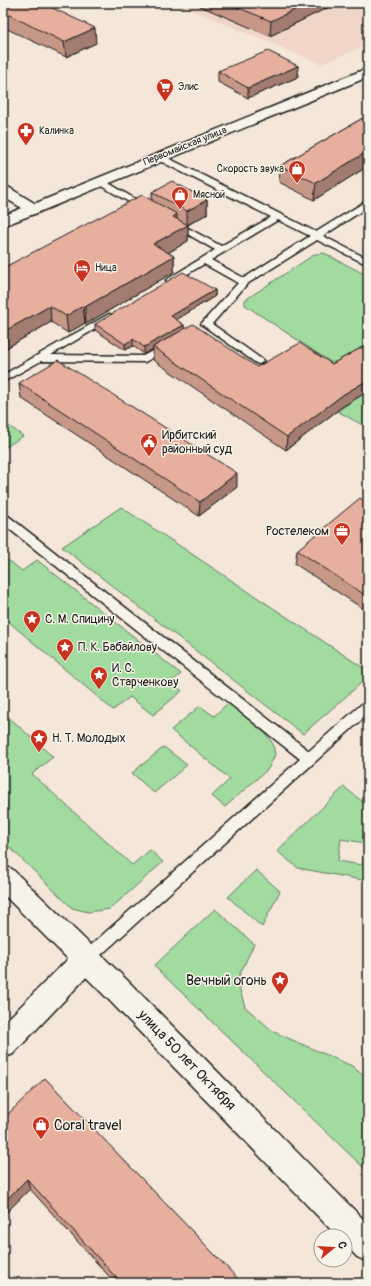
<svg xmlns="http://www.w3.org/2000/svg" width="371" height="1286" font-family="Pangolin,sans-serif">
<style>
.built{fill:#f0d6c7}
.green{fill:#a1dba0;stroke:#5e7c5e;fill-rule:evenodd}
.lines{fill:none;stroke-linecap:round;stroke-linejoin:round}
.lane-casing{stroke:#1c1c1c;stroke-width:3}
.street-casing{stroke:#1c1c1c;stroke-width:3}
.secondary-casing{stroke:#1c1c1c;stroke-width:3}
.lane{fill:#f7f3e8;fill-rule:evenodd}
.street{fill:#f7f3e8;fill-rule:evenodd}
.secondary{fill:#f7f3e8;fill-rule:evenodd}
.wall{fill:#c79788;stroke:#1c1c1c}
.shaded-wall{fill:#a27b6f;stroke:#1c1c1c}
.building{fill:#e7b09e;stroke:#1c1c1c}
.labels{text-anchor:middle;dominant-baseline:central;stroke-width:3;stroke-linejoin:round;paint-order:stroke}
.far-poi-label{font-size:10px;fill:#1c1c1c;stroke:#f7f3e8;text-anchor:start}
.far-street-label{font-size:10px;fill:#1c1c1c;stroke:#f7f3e8}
.poi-label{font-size:12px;fill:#1c1c1c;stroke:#f7f3e8;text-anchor:start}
.near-poi-label{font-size:14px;fill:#1c1c1c;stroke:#f7f3e8;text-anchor:end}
.near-street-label{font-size:14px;fill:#1c1c1c;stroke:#f7f3e8}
</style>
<rect width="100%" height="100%" fill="#f4e6d9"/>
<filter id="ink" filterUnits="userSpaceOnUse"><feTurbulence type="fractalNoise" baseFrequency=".025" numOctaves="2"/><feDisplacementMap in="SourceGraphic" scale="8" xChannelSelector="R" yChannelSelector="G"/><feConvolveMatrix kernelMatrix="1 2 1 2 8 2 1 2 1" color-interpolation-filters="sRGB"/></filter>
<g filter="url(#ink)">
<path class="built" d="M 175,3 L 368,3 L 368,45 L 321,64 Z"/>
<path class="green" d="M 324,253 L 368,276 L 368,387 L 245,305 L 245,300 L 315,254 Z
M 368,391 L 368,428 L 337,411 Z
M 3,422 L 23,436 L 3,449 Z
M 121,507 L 368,671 L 368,677 L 303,734 L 62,547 Z
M 3,556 L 22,571 L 37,560 L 181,674 L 171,682 L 182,691 L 153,715 L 130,697 L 113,710 L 3,617 Z
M 228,703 L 266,734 L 273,744 L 275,755 L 268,769 L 225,807 L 212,796 L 230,779 L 171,730 L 200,706 L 214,716 Z
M 3,712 L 53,757 L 32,774 L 132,865 L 150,850 L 163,862 L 110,909 L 88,912 L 72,908 L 3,841 Z
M 164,747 L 187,765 L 154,793 L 132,773 Z
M 344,787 L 368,806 L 368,881 L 298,868 L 277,851 ZM 341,839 L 365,843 L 362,865 L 338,861 Z
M 256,870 L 280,891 L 262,927 L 228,897 Z
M 215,909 L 254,944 L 237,980 L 245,1007 L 274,1032 L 352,1066 L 368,1080 L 368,1172 L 154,966 Z"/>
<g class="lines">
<defs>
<path id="lane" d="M 156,155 L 162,155 L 316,232 L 368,200 L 368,207 L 323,236 L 368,259 L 368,265 L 317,240 L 247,284 L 212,324 L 264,361 L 259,364 L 256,363 L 201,324 L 238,283 L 204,264 L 174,282 L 168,282 L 166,280 L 215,250 L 170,224 L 171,222 L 177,222 L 221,246 L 271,217 L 156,159 ZM 278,220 L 310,236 L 244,278 L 211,260 Z
M 96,179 L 102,179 L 150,208 L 146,211 L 143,210 L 96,183 L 95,181 Z
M 109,314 L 112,315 L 114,317 L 112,319 L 51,355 L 143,356 L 163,345 L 166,344 L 171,347 L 145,362 L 41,361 L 3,382 L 3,375 Z
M 3,514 L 7,515 L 309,751 L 364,702 L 368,701 L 368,714 L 91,964 L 86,966 L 81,964 L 79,959 L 81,954 L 300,759 L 3,524 Z"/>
<path id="street" d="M 368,68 L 368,77 L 39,212 L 34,214 L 29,212 L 26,209 L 29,206 Z
M 86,946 L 95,950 L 99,959 L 95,968 L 13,1054 L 3,1058 L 3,1024 L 77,950 Z"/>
<path id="secondary" d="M 3,185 L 8,187 L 39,206 L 42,209 L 39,212 L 3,226 L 3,216 L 22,208 L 3,197 Z
M 3,866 L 12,869 L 127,980 L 368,1224 L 368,1262 L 357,1257 L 345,1244 L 345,1236 L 337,1236 L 107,998 L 3,894 Z"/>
</defs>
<use href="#lane" class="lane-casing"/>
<use href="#street" class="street-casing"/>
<use href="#secondary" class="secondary-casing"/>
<use href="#lane" class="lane"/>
<use href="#street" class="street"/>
<use href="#secondary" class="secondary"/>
</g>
<path class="wall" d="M 3,3 L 96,43 L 66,57 L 3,27 Z
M 193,3 L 337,3 L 270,36 Z
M 298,66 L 298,77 L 248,98 L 218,82 L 218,71 Z
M 368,115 L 368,166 L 314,200 L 279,182 L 280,166 Z
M 152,192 L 207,200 L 207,214 L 188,225 L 188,241 L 168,253 L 174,256 L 174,272 L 86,324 L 85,323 L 68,333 L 51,322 L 3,350 L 3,268 L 152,200 Z
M 215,290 L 215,296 L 176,320 L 184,325 L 184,329 L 257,367 L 332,364 L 368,344 L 368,391 L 342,407 L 286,450 L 153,360 L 153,349 L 144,354 L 133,346 L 125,350 L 95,330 L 95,324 Z
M 19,383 L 237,487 L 199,516 L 21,398 Z
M 368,504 L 368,612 L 295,564 L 297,550 Z
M 3,1119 L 242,1283 L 115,1283 L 30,1189 Z"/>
<path class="shaded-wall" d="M 309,3 L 337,3 L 270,36 L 271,21 Z
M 95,28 L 96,43 L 66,57 L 64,42 Z
M 298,66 L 298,77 L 248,98 L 248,88 Z
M 368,151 L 368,166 L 314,200 L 316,183 Z
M 207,200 L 207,214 L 187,225 L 187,211 Z
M 177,214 L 177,231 L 173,217 Z
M 188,225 L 188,241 L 154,261 L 153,244 Z
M 174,256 L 174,272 L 86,324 L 85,307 Z
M 215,290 L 215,296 L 171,323 L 171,316 Z
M 50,306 L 51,322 L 3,350 L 3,332 Z
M 83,306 L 85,323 L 68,333 L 66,316 Z
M 184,325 L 184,331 L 153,347 L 153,349 L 144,354 L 144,347 Z
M 133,339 L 133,346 L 125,350 L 125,344 Z
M 368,380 L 368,391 L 342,407 L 286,450 L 287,437 L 344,394 Z
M 237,473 L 237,487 L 199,516 L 200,502 Z
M 27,1179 L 30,1189 L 3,1216 L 3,1203 Z"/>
<path class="building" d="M 3,3 L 42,3 L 95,28 L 64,42 L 3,12 Z
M 227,3 L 309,3 L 271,21 Z
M 268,51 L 298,66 L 248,88 L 218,71 Z
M 368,115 L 368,151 L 316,183 L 280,166 Z
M 172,181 L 207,200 L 187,211 L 152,192 Z
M 142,195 L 177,214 L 173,217 L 188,225 L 153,244 L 174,256 L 85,307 L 83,306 L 66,316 L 50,306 L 3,332 L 3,268 Z
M 183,272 L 215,290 L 171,316 L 184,325 L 144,347 L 133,339 L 125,344 L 95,324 Z
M 193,324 L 257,367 L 300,343 L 332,364 L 368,344 L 368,380 L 344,394 L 287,437 L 153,347 Z
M 58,360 L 237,473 L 200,502 L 19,383 Z
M 360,498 L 368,504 L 368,597 L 297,550 Z
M 45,1078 L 242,1283 L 121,1283 L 27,1179 L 3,1203 L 3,1119 Z"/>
</g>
<defs>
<symbol id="supermarket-pin" viewBox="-11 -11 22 30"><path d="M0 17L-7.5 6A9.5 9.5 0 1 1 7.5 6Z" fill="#c8321e" stroke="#f7f3e8"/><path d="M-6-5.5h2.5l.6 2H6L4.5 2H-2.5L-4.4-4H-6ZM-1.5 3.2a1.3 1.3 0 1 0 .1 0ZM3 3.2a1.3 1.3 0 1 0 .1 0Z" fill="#fff"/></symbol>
<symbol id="pharmacy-pin" viewBox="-11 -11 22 30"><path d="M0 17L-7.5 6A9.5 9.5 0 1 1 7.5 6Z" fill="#c8321e" stroke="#f7f3e8"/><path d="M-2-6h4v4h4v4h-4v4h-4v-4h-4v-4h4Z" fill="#fff"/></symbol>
<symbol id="shop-pin" viewBox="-11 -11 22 30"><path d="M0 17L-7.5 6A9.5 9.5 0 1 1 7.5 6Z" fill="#c8321e" stroke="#f7f3e8"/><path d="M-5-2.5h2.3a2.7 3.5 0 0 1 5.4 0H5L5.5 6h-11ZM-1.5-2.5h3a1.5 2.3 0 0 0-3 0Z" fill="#fff"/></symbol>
<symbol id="hotel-pin" viewBox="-11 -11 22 30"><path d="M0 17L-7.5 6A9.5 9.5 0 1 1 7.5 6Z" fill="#c8321e" stroke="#f7f3e8"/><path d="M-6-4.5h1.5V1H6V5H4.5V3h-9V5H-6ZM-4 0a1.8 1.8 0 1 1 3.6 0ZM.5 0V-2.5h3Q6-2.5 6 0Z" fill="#fff"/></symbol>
<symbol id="civic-pin" viewBox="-11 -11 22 30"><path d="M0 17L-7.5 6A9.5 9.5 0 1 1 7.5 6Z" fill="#c8321e" stroke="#f7f3e8"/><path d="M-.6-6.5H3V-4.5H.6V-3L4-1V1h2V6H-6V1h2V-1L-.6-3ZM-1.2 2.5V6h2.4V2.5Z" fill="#fff"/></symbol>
<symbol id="office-pin" viewBox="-11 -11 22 30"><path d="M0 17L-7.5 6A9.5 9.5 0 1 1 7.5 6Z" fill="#c8321e" stroke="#f7f3e8"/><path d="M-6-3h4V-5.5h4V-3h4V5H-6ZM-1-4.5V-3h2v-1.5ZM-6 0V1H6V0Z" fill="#fff"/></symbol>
<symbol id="sight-pin" viewBox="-11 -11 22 30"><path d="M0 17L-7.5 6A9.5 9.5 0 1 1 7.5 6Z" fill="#c8321e" stroke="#f7f3e8"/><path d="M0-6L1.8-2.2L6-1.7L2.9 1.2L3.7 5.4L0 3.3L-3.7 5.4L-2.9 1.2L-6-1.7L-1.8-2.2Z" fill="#fff"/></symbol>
</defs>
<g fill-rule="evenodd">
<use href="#supermarket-pin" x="155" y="77" width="20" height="27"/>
<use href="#pharmacy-pin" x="16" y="121" width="20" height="27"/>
<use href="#shop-pin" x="287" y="159" width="20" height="27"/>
<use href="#shop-pin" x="170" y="185" width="20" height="27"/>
<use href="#hotel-pin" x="72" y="258" width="20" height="27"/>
<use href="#civic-pin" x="139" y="432" width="20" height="27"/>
<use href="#office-pin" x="332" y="521" width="20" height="27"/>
<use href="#sight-pin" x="22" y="609" width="20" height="27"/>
<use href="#sight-pin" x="55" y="637" width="20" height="27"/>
<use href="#sight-pin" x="89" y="665" width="20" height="27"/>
<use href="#sight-pin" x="29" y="728" width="20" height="27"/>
<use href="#sight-pin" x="270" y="970" width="20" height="27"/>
<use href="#shop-pin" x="31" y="1115" width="20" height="27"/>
</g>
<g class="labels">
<g class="far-poi-label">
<text x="178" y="87">Элис</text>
<text x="39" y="131">Калинка</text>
<text x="284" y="169" text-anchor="end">Скорость звука</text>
<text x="193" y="195">Мясной</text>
<text x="95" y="268">Ница</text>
</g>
<g class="far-street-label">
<text transform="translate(185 146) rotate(-22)">Первомайская улица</text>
</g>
<g class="poi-label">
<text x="162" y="435">Ирбитский<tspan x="162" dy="14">районный суд</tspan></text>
<text x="329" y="531" text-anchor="end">Ростелеком</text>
<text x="45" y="619">С. М. Спицину</text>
<text x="78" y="647">П. К. Бабайлову</text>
<text x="112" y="668">И. С.<tspan x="112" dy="14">Старченкову</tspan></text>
<text x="52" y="738">Н. Т. Молодых</text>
</g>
<g class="near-poi-label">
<text x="267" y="980">Вечный огонь</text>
<text x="54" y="1125" text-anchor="start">Coral travel</text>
</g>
<g class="near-street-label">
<text transform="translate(187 1060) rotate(46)">улица 50 лет Октября</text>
</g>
</g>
<rect width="371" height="1286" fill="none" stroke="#f7f3e8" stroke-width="16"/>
<rect x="8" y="8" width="355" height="1270" fill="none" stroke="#1c1c1c" stroke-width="1.5" filter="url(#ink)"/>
<g transform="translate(333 1248) rotate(72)"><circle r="19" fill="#f7f3e8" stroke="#9f9d96"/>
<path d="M0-3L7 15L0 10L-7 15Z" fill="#c8321e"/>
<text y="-6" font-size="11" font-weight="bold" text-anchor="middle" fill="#1c1c1c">С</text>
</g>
</svg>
